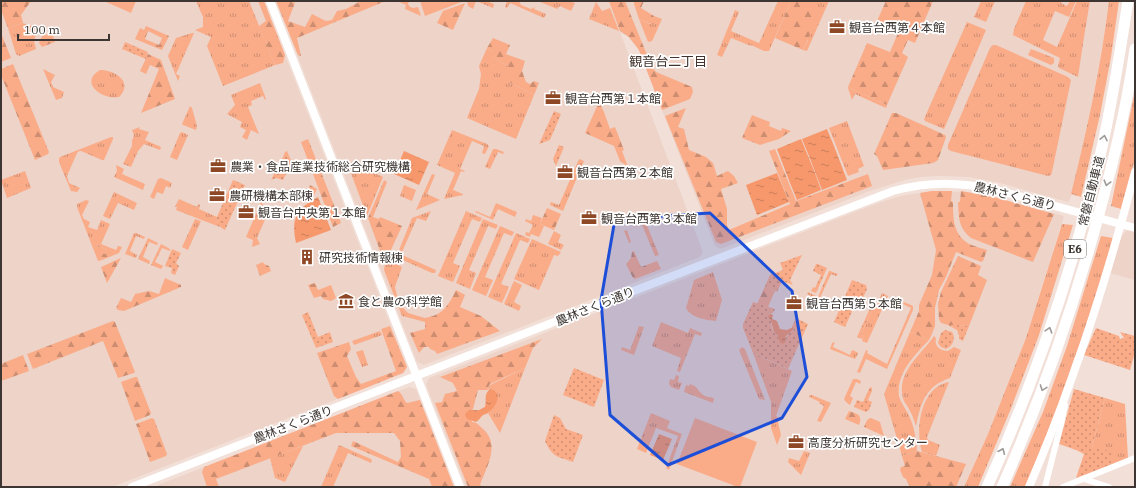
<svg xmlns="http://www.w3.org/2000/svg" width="1136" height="488" font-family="'IBM Plex Serif','Noto Sans JP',serif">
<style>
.built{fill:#edd3c8}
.grass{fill:url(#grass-tufts)}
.forest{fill:url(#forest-firs);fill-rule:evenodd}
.garden{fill:url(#garden-dots)}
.pitch{fill:#faac89}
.water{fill:url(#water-ripples)}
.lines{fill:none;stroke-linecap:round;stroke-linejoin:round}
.street{stroke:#fff;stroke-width:6}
.secondary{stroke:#fff;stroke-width:8}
.highway{stroke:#fff;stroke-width:11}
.oneway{stroke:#9e9a98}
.marked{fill:#1d4ed8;fill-opacity:0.2;stroke:#1d4ed8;stroke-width:3;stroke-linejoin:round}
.labels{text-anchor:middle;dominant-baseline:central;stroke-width:3.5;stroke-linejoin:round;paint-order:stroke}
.shield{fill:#fff;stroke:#76726f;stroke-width:1}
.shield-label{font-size:11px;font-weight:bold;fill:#3c3531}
.poi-label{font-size:12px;fill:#3c3531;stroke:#fff;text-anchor:start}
.street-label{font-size:12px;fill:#3c3531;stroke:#fff}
.neighbourhood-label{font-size:13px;fill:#41332d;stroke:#fff}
</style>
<defs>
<pattern id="grass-tufts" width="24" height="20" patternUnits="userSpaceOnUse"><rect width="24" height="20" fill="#faac89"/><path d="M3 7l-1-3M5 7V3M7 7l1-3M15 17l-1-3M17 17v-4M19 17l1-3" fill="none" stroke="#cc8d71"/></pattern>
<pattern id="forest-firs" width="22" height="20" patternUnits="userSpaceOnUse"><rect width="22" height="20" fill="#faac89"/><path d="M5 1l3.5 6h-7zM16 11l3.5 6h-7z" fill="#cc8d71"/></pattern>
<pattern id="garden-dots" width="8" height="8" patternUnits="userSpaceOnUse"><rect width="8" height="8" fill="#faac89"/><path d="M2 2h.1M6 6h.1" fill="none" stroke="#cc8d71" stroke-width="1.8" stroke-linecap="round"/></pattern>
<pattern id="water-ripples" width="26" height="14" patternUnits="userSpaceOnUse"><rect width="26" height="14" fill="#f7986c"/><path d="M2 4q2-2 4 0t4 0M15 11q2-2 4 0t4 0" fill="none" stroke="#c97d59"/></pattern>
</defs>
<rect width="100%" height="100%" fill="#f2e0d8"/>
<path class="built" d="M 1,1 L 264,1 L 407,367 L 404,373 L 112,487 L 1,487 Z
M 276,1 L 1109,1 L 1106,25 L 1093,98 L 1071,197 L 1068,202 L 1000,183 L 969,177 L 939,176 L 921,177 L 908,179 L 870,191 L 721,249 L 715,246 L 638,49 L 628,37 L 620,32 L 703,252 L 700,257 L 424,365 L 417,362 Z
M 932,191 L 970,192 L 998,198 L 1064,216 L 1026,338 L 988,434 L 964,487 L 466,487 L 426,385 L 429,378 L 857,211 L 884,201 L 901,196 Z
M 1128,230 L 1135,232 L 1135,280 L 1110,273 L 1121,236 Z
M 409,387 L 416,389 L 454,487 L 153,487 Z"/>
<path class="grass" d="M 196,1 L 249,1 L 275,65 L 223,86 L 207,46 L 211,37 L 195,30 L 203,27 L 203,17 Z
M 397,1 L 409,1 L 408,4 L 410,7 L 413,8 L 418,7 L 421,16 L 405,9 L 406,5 Z
M 467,1 L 487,1 L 494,4 L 493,8 L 476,1 L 473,9 L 468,6 Z
M 507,1 L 516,2 L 519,1 L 521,5 L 531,9 L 535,7 L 534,9 L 546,14 L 544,18 L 510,3 L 507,8 L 505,7 Z
M 538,1 L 569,1 L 575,3 L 571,11 L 560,6 L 557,9 Z
M 778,1 L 791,1 L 769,51 L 764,51 L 751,45 L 751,46 L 731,38 L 722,57 L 717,55 L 735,10 L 739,12 L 731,31 L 759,43 Z
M 810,1 L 829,1 L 807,51 L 803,50 L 808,40 L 808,4 Z
M 981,1 L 995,1 L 986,22 L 974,17 Z
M 1026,1 L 1062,1 L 1061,3 L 1067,6 L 1070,1 L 1076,1 L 1069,17 L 1055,11 L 1043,40 L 1057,47 L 1077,1 L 1090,1 L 1084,37 L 1078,77 L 1059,68 L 1058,66 L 1060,58 L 1013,35 L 1014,29 Z
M 1109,1 L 1119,1 L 1111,57 L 1100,115 L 1081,197 L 1071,194 C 1087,130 1101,66 1109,1 Z
M 596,2 L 602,11 L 610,8 L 619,31 L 589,19 Z
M 654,16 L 662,19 L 653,39 L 652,41 L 648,42 L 639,19 L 650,24 Z
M 967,22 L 986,30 L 944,129 L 925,121 L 924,119 Z
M 23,23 L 38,29 L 34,41 L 36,49 L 19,56 L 16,54 L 8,28 Z
M 192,33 L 194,33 L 176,74 L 180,76 L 178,81 L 168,56 L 176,38 Z
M 993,45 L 996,45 L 1068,77 L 1071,80 L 1052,172 L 1051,175 L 1048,176 L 951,151 L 948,149 L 948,145 L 990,48 Z
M 487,48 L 493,52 L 493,57 L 509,67 L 509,82 L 534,95 L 516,139 L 467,118 L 479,89 L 481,74 L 479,66 Z
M 1031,49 L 1054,58 L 1054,63 L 1051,65 L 1028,55 Z
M 43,69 L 55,75 L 51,82 L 53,87 L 64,92 L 62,98 L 56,100 Z
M 100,70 C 115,70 134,82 119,97 C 103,100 78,83 100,70 Z
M 260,83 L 266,99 L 265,100 L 263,96 L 251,101 L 252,105 L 248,107 L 259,134 L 251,130 L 247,140 L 242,137 L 246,130 L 240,127 L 242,122 L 227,114 L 235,105 L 231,95 Z
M 848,87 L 887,105 L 886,108 L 855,94 L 852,100 L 848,88 Z
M 1135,91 L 1135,159 L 1121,209 L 1111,206 Z
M 190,106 L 192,108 L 197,126 L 196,130 L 183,125 L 182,124 Z
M 847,121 L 864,166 L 858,169 L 859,172 L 848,176 L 829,128 Z
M 140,127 L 139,129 L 149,132 L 145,140 L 161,147 L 160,150 L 144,144 L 138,151 L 131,167 L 123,164 L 132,146 L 132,141 L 134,135 L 132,130 Z
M 452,130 L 487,144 L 489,146 L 485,154 L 482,153 L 484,146 L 472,141 L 460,169 L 465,171 L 464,172 L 461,171 L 453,190 L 463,194 L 463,195 L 444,199 L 455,173 L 437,165 Z
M 182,132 L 188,135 L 177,160 L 170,157 L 180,133 Z
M 111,137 L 113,137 L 113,139 L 104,160 L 102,160 L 81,151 L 79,151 L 77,153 L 67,176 L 69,183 L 80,188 L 77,192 L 71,191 L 59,162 L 59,159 L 60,157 Z
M 493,149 L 496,149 L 504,152 L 503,154 L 498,152 L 490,169 L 485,167 Z
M 579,159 L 584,161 L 563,211 L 550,205 L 551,202 L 559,205 Z
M 346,160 L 383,177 L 367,216 Z
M 116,165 L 124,169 L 122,174 L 145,184 L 143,190 L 114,177 L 117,171 Z
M 25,171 L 31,188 L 7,198 L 1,180 Z
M 432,174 L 435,175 L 427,194 L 440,200 L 416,210 Z
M 161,178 L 172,183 L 170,188 L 166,186 L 163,194 L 157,192 L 154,199 L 150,197 L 158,179 Z
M 404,185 L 416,190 L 412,201 L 400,196 Z
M 114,192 L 137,203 L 134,210 L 118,203 L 110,219 L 103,216 Z
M 179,199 L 197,207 L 198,204 L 200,205 L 199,209 L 217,217 L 217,221 L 220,227 L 176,210 L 177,207 L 175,207 Z
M 86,200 L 89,201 L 82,215 L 84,219 L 90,222 L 88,227 L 97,230 L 101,220 L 110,224 L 101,244 L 99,241 L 96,244 L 107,250 L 105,255 L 101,258 L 102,260 L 98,261 L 77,207 L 77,204 Z
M 261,202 L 267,211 L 267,215 L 257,238 L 260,244 L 252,247 L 253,240 L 246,237 Z
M 496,203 L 517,212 L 515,217 L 498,209 L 493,220 L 475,212 L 476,211 L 490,217 Z
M 431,211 L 426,221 L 417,218 L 402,252 L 402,255 L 436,270 L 435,273 L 432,273 L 398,258 L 397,255 L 412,218 Z
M 466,211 L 482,218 L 480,222 L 472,219 L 453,263 L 460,266 L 453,282 L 438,276 Z
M 533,215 L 542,218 L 540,224 L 544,226 L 539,237 L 531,234 L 530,237 L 525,235 L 526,232 L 529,233 L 533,225 L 525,221 L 526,219 L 531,221 Z
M 195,219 L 201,221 L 188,250 L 182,247 Z
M 483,219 L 498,225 L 496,229 L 488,226 L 469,270 L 476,273 L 470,289 L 456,283 Z
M 646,223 L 659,255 L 655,256 L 642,225 L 627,230 L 631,242 L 629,243 L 624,231 Z
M 1062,224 L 1073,225 L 1039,335 L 1010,411 L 978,487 L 964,487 L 988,434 L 1026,338 Z
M 500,226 L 514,232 L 512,236 L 504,233 L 485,277 L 493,280 L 486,296 L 472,290 Z
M 554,231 L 561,235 L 558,242 L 564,245 L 561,250 L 548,244 Z
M 134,233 L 136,233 L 145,237 L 144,239 L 136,236 L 130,251 L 137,255 L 136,258 L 125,254 Z
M 516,233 L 530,239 L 528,243 L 520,240 L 501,284 L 509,287 L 502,303 L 488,297 Z
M 1101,236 L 1113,238 L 1087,327 L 1073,362 L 1055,415 L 1025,487 L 1010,487 L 1043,412 L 1067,346 Z
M 148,238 L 158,243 L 157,245 L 149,242 L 143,257 L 150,261 L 149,264 L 138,259 Z
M 532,239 L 561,252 L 558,256 L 554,255 L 539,290 L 514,279 Z
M 161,244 L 170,249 L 170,251 L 162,248 L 155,262 L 163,266 L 161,269 L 151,265 Z
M 392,262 L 402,267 L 395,287 L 398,300 L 401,306 L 408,313 L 425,318 L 425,322 L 402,316 L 384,270 L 385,264 Z
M 829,271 L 830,271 L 838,274 L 836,276 L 831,274 L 819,300 L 807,294 L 808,292 L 818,297 Z
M 713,272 L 722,300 L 716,321 C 706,320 691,318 686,308 L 694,280 Z
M 514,281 L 522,285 L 514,302 L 521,306 L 519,311 L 504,304 Z
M 882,293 L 888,296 L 867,343 L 862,341 L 863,337 L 861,335 L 873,307 L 876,308 Z
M 904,302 L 913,306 L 913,310 L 887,369 L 866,359 L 860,373 L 857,372 L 866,350 L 868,351 L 867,353 L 887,364 L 911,308 L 903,304 Z
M 661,322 L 688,333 L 690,328 L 702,333 L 701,336 L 695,334 L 680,372 L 677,371 L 681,358 L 652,346 Z
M 639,326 L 644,327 L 634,355 L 621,350 L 622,347 L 630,350 Z
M 380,331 L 382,335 L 354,345 L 352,341 Z
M 910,332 L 929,340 C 915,355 896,373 899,396 C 901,404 907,410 910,418 C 915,429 916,440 917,451 L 902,456 L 884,394 Z
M 934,336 L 936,338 C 934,346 940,351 948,351 L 954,347 L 961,350 L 950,378 C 926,386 921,402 916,426 C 914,421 913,416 910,411 C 908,406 904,403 903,398 C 896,372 922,354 934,336 Z
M 835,342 L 833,347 L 850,355 L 852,350 L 857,352 L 858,354 L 855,359 L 830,349 L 832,343 Z
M 742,347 L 745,349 L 765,400 L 759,399 L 739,350 Z
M 363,350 L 368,365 L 362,367 L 356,352 Z
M 753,353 L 792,371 L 776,416 L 780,419 L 778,422 L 781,435 L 777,445 L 771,428 L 771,402 Z
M 525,368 L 500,433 L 488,413 L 491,410 L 491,389 L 487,390 L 490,385 Z
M 676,375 L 679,376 L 678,382 L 682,383 L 679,390 L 671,387 L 669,384 L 670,379 L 674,380 Z
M 853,379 L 857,379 L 861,381 L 860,384 L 856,382 L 850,396 L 853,398 L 850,405 L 846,402 L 844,399 Z
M 949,382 L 927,437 L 928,440 L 940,445 L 936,456 L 922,452 C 916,433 919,400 937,387 C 941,384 945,383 949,382 Z
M 690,384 C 698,387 696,388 701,393 C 704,397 710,397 714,398 L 713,403 L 684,392 L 686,385 L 689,386 Z
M 810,395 L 812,395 L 831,403 L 821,422 L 817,421 L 824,406 L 819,403 L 820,402 L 809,397 Z
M 1105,398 L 1125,404 L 1128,458 L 1111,465 L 1092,447 Z
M 651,413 L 670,421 L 667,428 L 682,434 L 669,470 L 666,468 L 678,436 L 656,428 L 646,453 L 637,449 Z
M 339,445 L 371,459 L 372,461 L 371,463 L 348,453 L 333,487 L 321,487 Z
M 303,446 L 285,482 L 275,478 L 270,458 Z
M 804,451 L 810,453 L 801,475 L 788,462 L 789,458 L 799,461 Z"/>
<path class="forest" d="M 1,1 L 31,1 L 21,15 L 23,23 L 8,28 L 1,10 Z
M 258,1 L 264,1 L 285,55 L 283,63 L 275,65 L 259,26 L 266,21 Z
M 276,1 L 290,1 L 295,3 L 288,21 L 305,27 L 312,14 L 326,21 L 332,20 L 337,11 L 346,9 L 361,1 L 383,1 L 383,2 L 297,38 L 301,56 L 298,55 Z
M 609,1 L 625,1 L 652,67 L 656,72 L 692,87 L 693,92 L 690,99 L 662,110 L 639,50 L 629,37 L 620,31 Z
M 634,1 L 644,1 L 641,8 L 654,16 L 651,24 L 639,19 L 634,4 Z
M 791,1 L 810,1 L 809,4 L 816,8 C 814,23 810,36 803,50 L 775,38 Z
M 886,1 L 933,1 L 915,43 L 908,40 L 902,53 L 908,57 L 887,105 L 848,87 L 867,43 L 890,52 L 898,33 L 876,23 Z
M 465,3 L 453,30 L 437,23 L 443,11 Z
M 146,26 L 169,36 L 162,50 L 135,39 L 140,28 L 144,30 ZM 148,31 L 162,38 L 159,45 L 145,39 Z
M 1,33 L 11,58 L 1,62 Z
M 52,33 L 55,42 L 42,47 L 39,43 L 42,36 Z
M 493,38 L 510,45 L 506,54 L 525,61 L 522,71 L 526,82 L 530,84 L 534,81 L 539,83 L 534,95 L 509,82 L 509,67 L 493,57 L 493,52 L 487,48 Z
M 148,54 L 161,60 L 175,99 L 141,113 L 159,69 L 150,65 L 146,74 L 140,71 Z
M 13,64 L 49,152 L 48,154 L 35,160 L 1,75 L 1,69 Z
M 599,102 L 604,112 L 610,129 L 615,127 L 624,150 L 622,151 L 628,167 L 620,161 L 614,146 L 585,133 Z
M 686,108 L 678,127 L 684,129 L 689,150 L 706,157 L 713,163 L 717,176 L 728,171 L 734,176 L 738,183 L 721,189 L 727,209 L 727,225 L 729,230 L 790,204 L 769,151 L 775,149 L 796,201 L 868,174 L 872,186 L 721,244 L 716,242 L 665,116 Z
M 892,113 L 896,113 L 945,135 L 946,137 L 938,160 L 933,163 L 883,170 L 877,156 L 874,154 Z
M 752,115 L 770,122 L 769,126 L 781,131 L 782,128 L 791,131 L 779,139 L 760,145 L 742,138 Z
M 308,139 L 341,223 L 333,227 L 301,142 Z
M 384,180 L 387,182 L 373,217 L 379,219 L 380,217 L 402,226 L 390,252 L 382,256 L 368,218 Z
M 310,185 L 317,189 L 312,199 L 304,203 L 302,202 Z
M 932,191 L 952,191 L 951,201 L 953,202 C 953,217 953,232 966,242 C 972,246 981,248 987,250 L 983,261 L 981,262 L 956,252 L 946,277 L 939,290 L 935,308 L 935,326 L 931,336 L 929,340 L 910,332 L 919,311 L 919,305 L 932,275 L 936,250 L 920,193 Z
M 961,191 L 998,198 L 1054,214 L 1033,262 L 971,238 C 958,227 959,218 958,202 L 960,202 Z
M 547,208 L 561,214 L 554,230 L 540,224 Z
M 95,234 L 97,235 L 101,244 L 116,250 L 118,246 L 122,247 L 119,253 L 102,260 L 101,258 L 103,254 L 105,254 L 107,250 L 96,244 L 94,238 Z
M 634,251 L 641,267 L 657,261 L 661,269 L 635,279 L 633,278 L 626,264 L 631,258 L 632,252 Z
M 958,256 L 981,266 L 978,275 L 987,280 L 969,326 L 958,325 L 948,325 L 941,323 L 939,319 L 938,304 L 941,292 Z
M 121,258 L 107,283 L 101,267 Z
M 263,262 L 264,264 L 269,266 L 271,271 L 260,276 L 256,265 Z
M 165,278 L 181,285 L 181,287 L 124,311 L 118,310 L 116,308 L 121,298 L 131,302 L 135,294 L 149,291 L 159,294 Z
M 315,283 L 318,290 L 331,285 L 336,298 L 331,301 L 323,299 L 321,296 L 314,298 L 308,285 Z
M 765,286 L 775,291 L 768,307 L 757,304 Z
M 456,290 L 465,295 L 460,307 L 481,316 L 500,331 L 437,354 L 435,351 L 430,349 L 429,347 L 424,347 L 419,353 L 410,333 L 425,329 L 425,318 C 443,315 448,306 456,290 Z
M 113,321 L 115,322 L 135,372 L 134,373 L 118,378 L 103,341 L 33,369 L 27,354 Z
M 390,326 L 407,367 L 403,373 L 338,399 L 334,396 L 317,353 L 349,342 L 351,349 L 347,356 L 356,377 L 361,384 L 396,371 L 381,329 Z
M 542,339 L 533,348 L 525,368 L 490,384 L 487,390 L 478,390 L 473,409 L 470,410 L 472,422 C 476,422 479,425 482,428 C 501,444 487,466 480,485 L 484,487 L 468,487 L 435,403 L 442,402 L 445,394 L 457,391 L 453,383 L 440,377 Z
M 23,355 L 29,371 L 1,381 L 1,364 Z
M 135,377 L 137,377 L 151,413 L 150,415 L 135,421 L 121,382 Z
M 398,391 C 403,394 403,400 407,403 L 420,400 L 454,487 L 432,487 L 429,479 L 351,446 L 353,441 L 398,462 L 401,457 L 400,441 L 394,433 L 336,433 L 216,479 L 219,487 L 207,487 L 202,472 L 204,467 Z
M 849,411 C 857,414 863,414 859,425 L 845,419 Z
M 152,418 L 154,419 L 167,454 L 166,456 L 150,462 L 136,424 Z
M 871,418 L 880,422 L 884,436 L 864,427 C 866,423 866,419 871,418 Z
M 917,451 L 966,464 L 956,487 L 910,487 L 906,479 L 903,477 L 900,470 L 901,467 L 905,466 L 902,456 Z"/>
<path class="garden" d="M 125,42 L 148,52 L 146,59 L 122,49 Z
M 554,111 L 561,114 L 550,140 L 539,144 Z
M 559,145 L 564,147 L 556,166 L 553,159 Z
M 287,151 L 293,165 L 291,167 L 281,162 L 285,152 Z
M 278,166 L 288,170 L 283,180 L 276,178 L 271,180 Z
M 233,180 L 245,185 L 225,230 C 219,227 217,224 217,217 Z
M 172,249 L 181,253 L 176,263 L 179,266 L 175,275 L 171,273 L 172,268 L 165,266 Z
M 802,255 L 790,280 L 793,285 L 782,281 L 777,292 L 765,286 L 770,275 L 783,270 L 780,263 Z
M 816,264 L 818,264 L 827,268 L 816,293 L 811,291 L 813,287 L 815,288 L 821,275 L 813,271 Z
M 852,280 L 866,285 L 867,289 L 862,300 L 858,298 L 845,327 L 834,322 Z
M 753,302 L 775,309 L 773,313 L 769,313 L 769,319 L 771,321 L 772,328 L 774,332 L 777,334 L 781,344 L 782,344 L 789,333 L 794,330 L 792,327 L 796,318 L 808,324 L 788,369 L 753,353 L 743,328 L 743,324 Z
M 872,304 L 876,306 L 875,308 L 873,307 L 861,335 L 863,337 L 862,339 L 857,337 Z
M 308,312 L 318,337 L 330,332 L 333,342 L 316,348 L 302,315 Z
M 948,325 L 958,325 L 969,326 L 963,341 L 959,339 L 959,335 L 957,330 Z
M 1096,328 L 1119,336 L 1120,339 L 1124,338 L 1120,332 L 1135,336 L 1135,352 L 1130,370 L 1084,355 Z
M 945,330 L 952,332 C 956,338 953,346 946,349 L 941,347 L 938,343 L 941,333 Z
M 574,368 L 604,380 L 594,407 L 563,395 Z
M 870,387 L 872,388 L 872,391 L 868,400 L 872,402 L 869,410 L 866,412 L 854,407 L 857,400 L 863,402 Z
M 1074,389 L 1105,398 L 1092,447 L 1113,452 L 1111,465 L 1076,478 L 1084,454 L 1076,450 L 1059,444 Z
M 554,415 L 560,418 L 566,429 L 583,435 L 573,462 C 557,456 553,458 545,441 Z"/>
<path class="pitch" d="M 104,1 L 136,1 L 131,13 Z
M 420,1 L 464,1 L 425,16 Z
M 695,418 L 757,442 L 740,487 L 738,487 L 677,464 Z"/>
<path class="water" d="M 827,129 L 834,146 L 809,156 L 802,139 Z
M 801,139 L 815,173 L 790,183 L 777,149 Z
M 834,146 L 847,180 L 822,190 L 809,156 Z
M 404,151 L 429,162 L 419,185 L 394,174 Z
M 777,173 L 789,202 L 757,215 L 746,185 Z
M 815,173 L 821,190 L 797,200 L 790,183 Z
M 318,197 L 331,230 L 296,243 C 291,219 296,209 318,197 Z
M 770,313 L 773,315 L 772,319 L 777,321 L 780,329 L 787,330 L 793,327 L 794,329 L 786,336 C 785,340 787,343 782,344 L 780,343 L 777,334 L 774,332 L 771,321 L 768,317 Z
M 491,389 C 503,393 496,407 489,412 C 487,414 485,414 483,415 C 480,418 479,420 476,422 L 467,419 L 465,415 C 469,407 472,411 479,410 C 480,410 484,407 485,407 C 487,400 483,393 491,389 Z
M 659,434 L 672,439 L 663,460 L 650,455 Z"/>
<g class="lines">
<path class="street" d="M 1084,479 L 1109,487
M 1045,487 L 1061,424 L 1065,405
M 1063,487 L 1135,458"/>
<path class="secondary" d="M 270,1 L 460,487
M 132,487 L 631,292 L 893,191 C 930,181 959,182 997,190 L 1135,228
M 1029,487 C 1073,385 1107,279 1135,172"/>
<path class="highway" d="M 987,487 C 1035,381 1073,269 1100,156 C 1112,105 1120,53 1128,1
M 1002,487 C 1044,392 1078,295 1104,195 C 1117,147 1128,98 1135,49"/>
</g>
<defs><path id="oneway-chevron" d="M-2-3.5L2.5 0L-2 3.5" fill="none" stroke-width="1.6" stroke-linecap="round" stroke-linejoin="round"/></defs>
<g class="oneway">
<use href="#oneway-chevron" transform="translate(1104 138) rotate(-78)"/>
<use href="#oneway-chevron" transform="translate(1107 183) rotate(105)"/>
<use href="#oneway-chevron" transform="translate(1049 330) rotate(-72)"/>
<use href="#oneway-chevron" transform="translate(1043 388) rotate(110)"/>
<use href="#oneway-chevron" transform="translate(1002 451) rotate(-67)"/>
</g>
<path class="marked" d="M 710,213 L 792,291 L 807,377 L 782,418 L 668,465 L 610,415 L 601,300 L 615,219 Z"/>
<defs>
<symbol id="office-bare" viewBox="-9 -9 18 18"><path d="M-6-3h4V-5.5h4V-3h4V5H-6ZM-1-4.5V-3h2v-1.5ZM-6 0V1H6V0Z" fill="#8f4825" stroke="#fff" stroke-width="2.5" paint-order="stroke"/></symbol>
<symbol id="building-bare" viewBox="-9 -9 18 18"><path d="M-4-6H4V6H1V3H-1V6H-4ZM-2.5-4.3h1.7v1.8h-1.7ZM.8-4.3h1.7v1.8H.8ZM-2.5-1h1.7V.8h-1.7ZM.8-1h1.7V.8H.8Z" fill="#8f4825" stroke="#fff" stroke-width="2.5" paint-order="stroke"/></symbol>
<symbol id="museum-bare" viewBox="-9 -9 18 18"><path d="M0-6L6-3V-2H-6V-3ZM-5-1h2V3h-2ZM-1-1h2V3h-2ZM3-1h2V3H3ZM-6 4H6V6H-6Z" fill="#8f4825" stroke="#fff" stroke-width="2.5" paint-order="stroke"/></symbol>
</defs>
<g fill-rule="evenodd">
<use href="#office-bare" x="826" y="16" width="22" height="22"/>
<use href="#office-bare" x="542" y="87" width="22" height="22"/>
<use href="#office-bare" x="207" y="155" width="22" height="22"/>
<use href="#office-bare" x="554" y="161" width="22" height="22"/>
<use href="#office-bare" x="206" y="184" width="22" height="22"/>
<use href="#office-bare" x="235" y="201" width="22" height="22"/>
<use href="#office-bare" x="578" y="207" width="22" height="22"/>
<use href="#building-bare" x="296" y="246" width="22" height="22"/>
<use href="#museum-bare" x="335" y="290" width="22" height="22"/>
<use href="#office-bare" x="783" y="292" width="22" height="22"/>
<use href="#office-bare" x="785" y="431" width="22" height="22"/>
</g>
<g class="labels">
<rect class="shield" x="1064" y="240" width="22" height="18" rx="3"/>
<g class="shield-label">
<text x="1075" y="249">E6</text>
</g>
<g class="poi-label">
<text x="849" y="27">観音台西第４本館</text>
<text x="565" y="98">観音台西第１本館</text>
<text x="230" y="166">農業・食品産業技術総合研究機構</text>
<text x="577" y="172">観音台西第２本館</text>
<text x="229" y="195">農研機構本部棟</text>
<text x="258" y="212">観音台中央第１本館</text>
<text x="601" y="218">観音台西第３本館</text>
<text x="319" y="257">研究技術情報棟</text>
<text x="358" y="301">食と農の科学館</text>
<text x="806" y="303">観音台西第５本館</text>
<text x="808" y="442">高度分析研究センター</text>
</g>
<g class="street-label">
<text transform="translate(1091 191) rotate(-76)">常磐自動車道</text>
<text transform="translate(1015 196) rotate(14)">農林さくら通り</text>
<text transform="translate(595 306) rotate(-22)">農林さくら通り</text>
<text transform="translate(293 424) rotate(-21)">農林さくら通り</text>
</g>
<g class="neighbourhood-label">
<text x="668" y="61">観音台二丁目</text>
</g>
</g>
<rect width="1136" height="488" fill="none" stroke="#3c3531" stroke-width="4"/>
<path d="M18 34v6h91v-6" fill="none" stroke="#3c3531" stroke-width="2"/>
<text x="24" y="34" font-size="12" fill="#3c3531" stroke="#ffffff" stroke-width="3" paint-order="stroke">100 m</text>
</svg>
